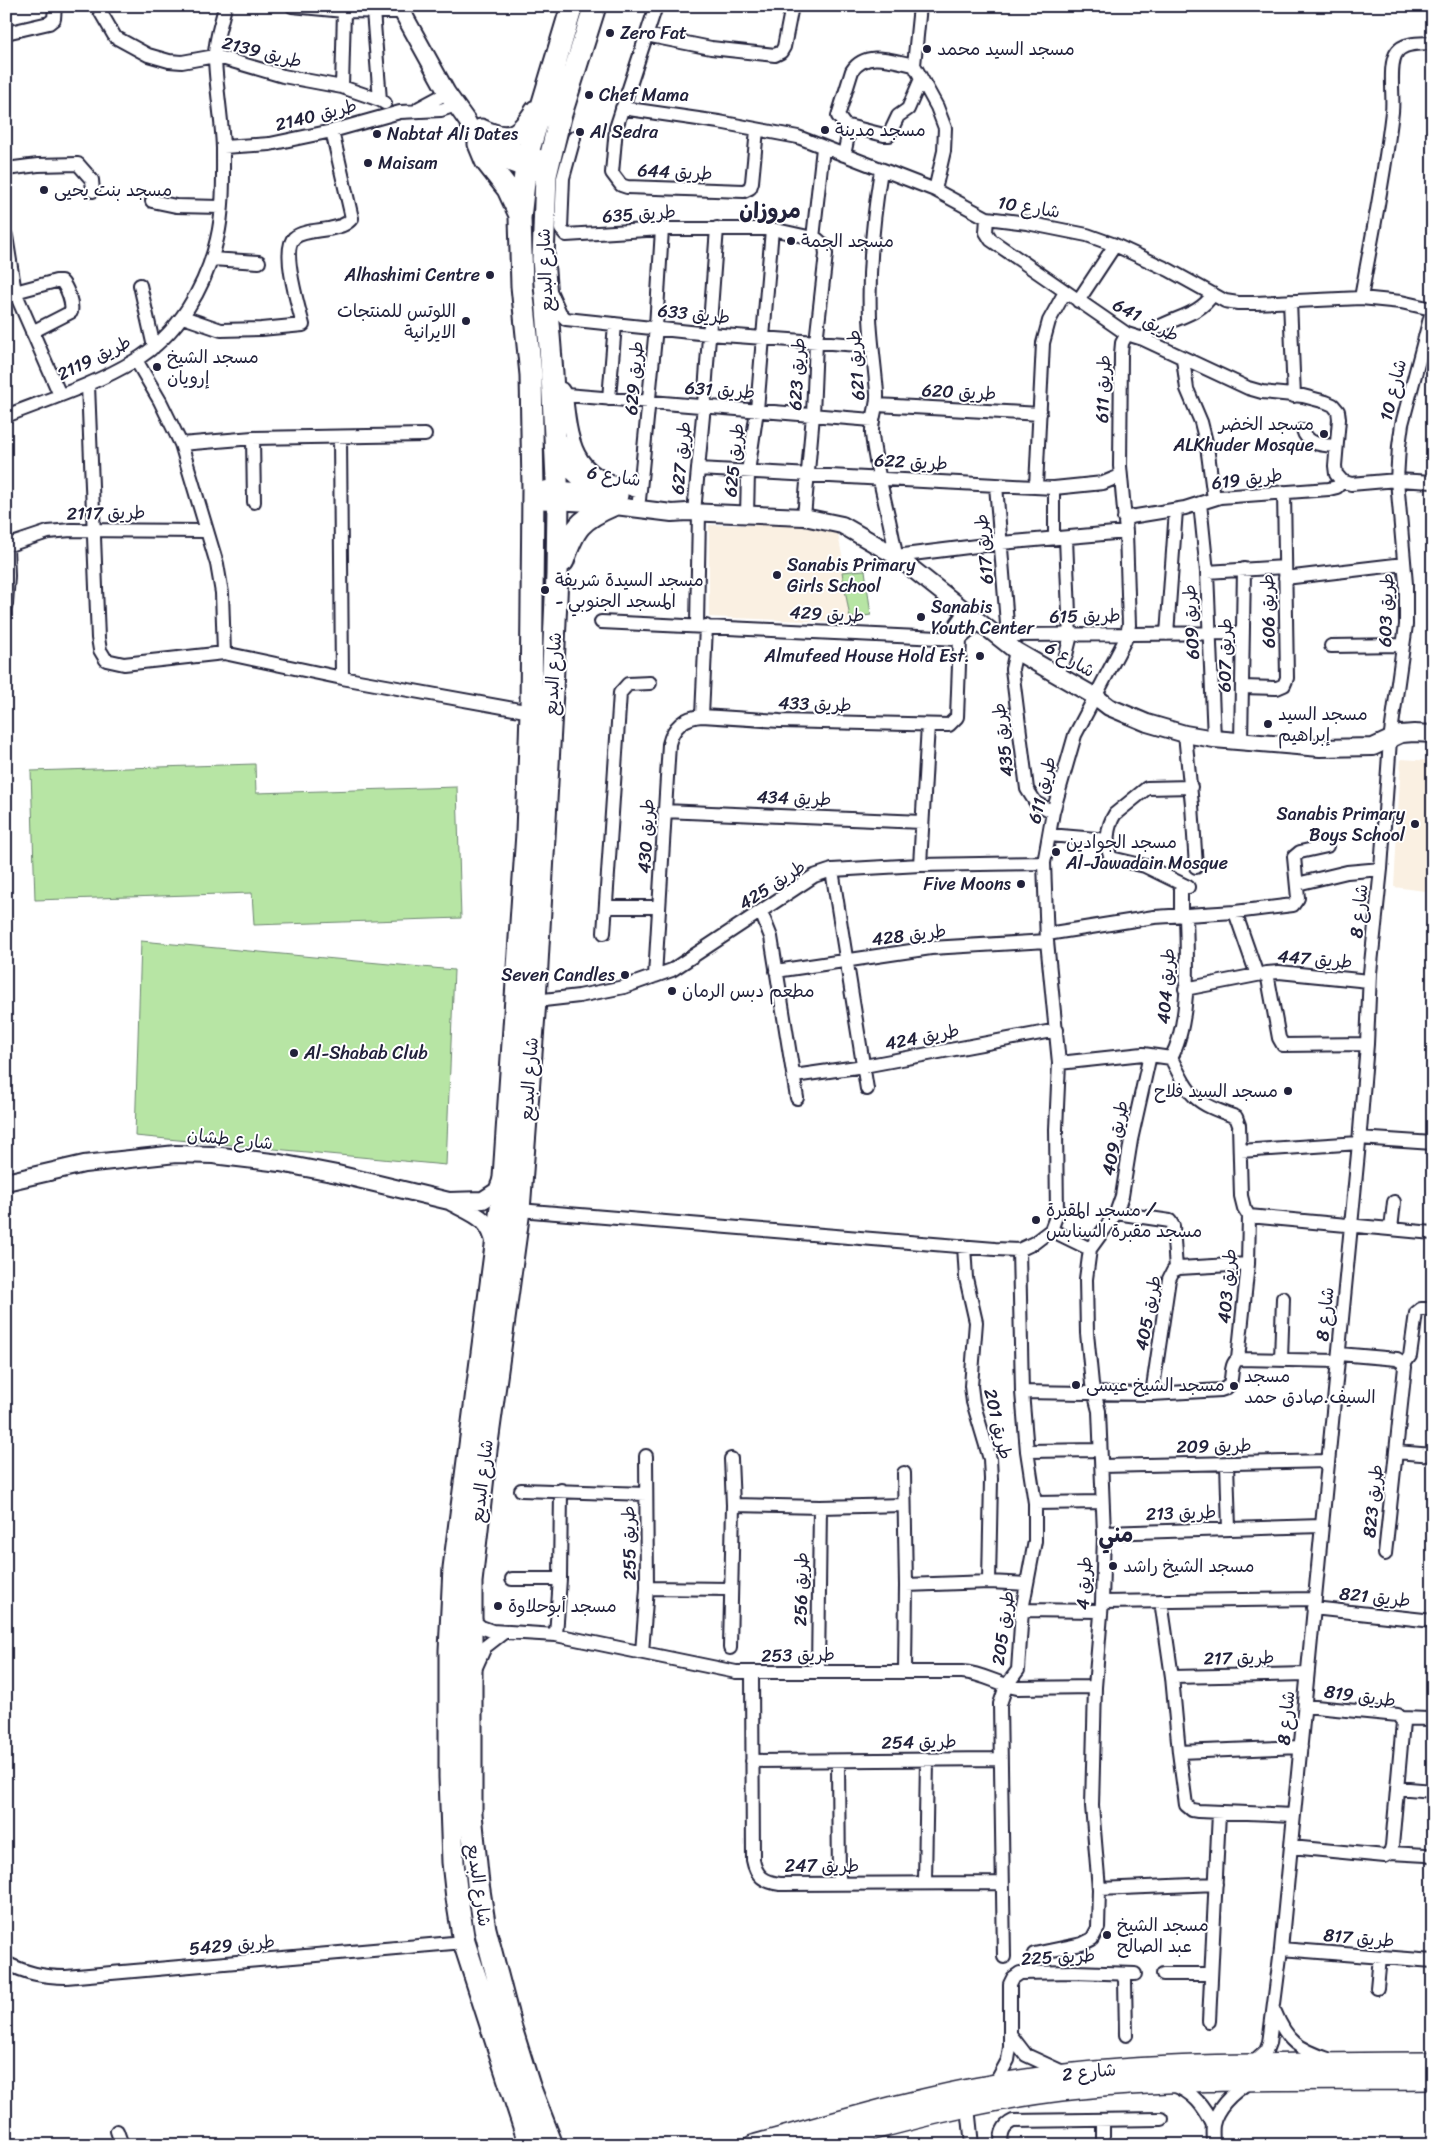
<svg xmlns="http://www.w3.org/2000/svg" width="1439" height="2151" font-family="Sriracha,'Playpen Sans Arabic',sans-serif">
<style>
.built{fill:#faf0e2}
.green{fill:#b7e5a4;stroke:#6c8470}
.lines{fill:none;stroke-linecap:round;stroke-linejoin:round}
.pedestrian-casing{stroke:#22223b;stroke-width:14}
.minor-casing{stroke:#22223b;stroke-width:16}
.tertiary-casing{stroke:#22223b;stroke-width:20}
.secondary-casing{stroke:#22223b;stroke-width:22}
.primary-casing{stroke:#22223b;stroke-width:25}
.pedestrian{stroke:#fff;stroke-width:10}
.minor{stroke:#fff;stroke-width:12}
.tertiary{stroke:#fff;stroke-width:16}
.secondary{stroke:#fff;stroke-width:19}
.primary{stroke:#fff;stroke-width:21}
.poi-dot{fill:#22223b;stroke:#fff;stroke-width:2}
.labels{text-anchor:middle;dominant-baseline:central;stroke-width:4;stroke-linejoin:round;paint-order:stroke}
.poi-label{font-size:18px;fill:#22223b;stroke:#fff;text-anchor:start}
.street-label{font-size:18px;fill:#22223b;stroke:#fff}
.district-label{font-size:22px;font-weight:bold;fill:#22223b;stroke:#fff}
</style>
<rect width="100%" height="100%" fill="#fff"/>
<filter id="ink" filterUnits="userSpaceOnUse"><feTurbulence type="fractalNoise" baseFrequency=".02" numOctaves="2"/><feDisplacementMap in="SourceGraphic" scale="10" xChannelSelector="R" yChannelSelector="G"/><feConvolveMatrix kernelMatrix="1 2 1 2 8 2 1 2 1" color-interpolation-filters="sRGB"/></filter>
<g filter="url(#ink)">
<path class="built" d="M 709,525 L 788,525 L 837,529 L 855,623 L 709,617 Z
M 1401,759 L 1433,761 L 1433,892 L 1394,887 Z"/>
<path class="green" d="M 865,570 L 871,615 L 850,618 L 842,572 Z
M 255,764 L 256,793 L 457,787 L 461,918 L 254,925 L 252,893 L 35,900 L 31,771 Z
M 141,941 L 454,970 L 446,1165 L 135,1136 Z"/>
<g class="lines">
<defs>
<path id="pedestrian" d="M 1054,488 L 1054,539"/>
<path id="minor" d="M 97,6 L 115,37 L 148,55 L 169,61 L 182,62 L 215,56 L 283,76 L 342,87 L 380,100
M 292,6 L 344,11 L 402,12
M 656,6 L 616,128 L 612,173 L 621,185 L 627,187 L 744,191 L 750,188 L 752,182 L 757,130
M 920,6 L 914,65 L 937,107 L 945,128 L 944,151 L 935,190
M 373,11 L 380,100 L 385,103
M 6,33 L 49,23 L 54,19 L 55,6
M 646,35 L 711,48 L 775,55 L 781,52 L 784,47 L 792,6
M 342,87 L 344,11
M 419,108 L 447,93
M 622,108 L 719,122 L 798,137 L 935,190 L 987,218 L 1027,223 L 1087,235 L 1115,245 L 1169,270 L 1225,301 L 1238,303 L 1255,303 L 1361,298 L 1401,302 L 1432,309
M 848,126 L 884,135 L 889,135 L 898,116 L 908,109 L 921,79
M 574,138 L 563,178 L 561,229 L 566,235 L 662,229 L 772,229 L 817,239 L 825,246 L 826,254 L 816,342 L 813,415 L 804,517
M 223,147 L 270,144 L 332,131 L 400,112 L 441,110 L 456,105
M 844,155 L 849,131 L 838,116 L 852,71 C 866,50 893,61 914,65
M 6,169 L 38,165 L 78,164 L 92,180 L 93,191
M 881,170 C 873,219 868,268 870,317 C 871,342 875,367 877,393 C 878,407 871,419 872,434 C 876,475 890,515 896,556 L 1001,543 L 1126,532
M 152,201 L 176,206 L 221,207
M 987,218 L 986,232 L 991,240 L 1127,334 L 1143,339 L 1248,388 L 1262,392 L 1303,396 L 1326,402 L 1333,405 L 1338,411 L 1339,419 L 1335,466 L 1336,474 L 1342,481 L 1351,484 L 1397,480 L 1433,482
M 6,236 L 15,292 L 60,395
M 813,238 L 823,148
M 211,259 L 259,262
M 140,285 L 154,347
M 15,292 L 56,281 L 61,281 C 67,287 73,303 71,312 L 32,332
M 551,293 L 560,313 L 566,319 L 709,334 L 872,346
M 1361,298 C 1372,236 1385,174 1392,112 C 1394,96 1388,64 1397,52 C 1404,42 1422,44 1433,43
M 1078,301 L 1115,245
M 1290,301 L 1294,396
M 183,317 L 221,330 L 261,329 L 303,325 C 299,309 281,250 294,238 C 302,231 318,231 328,229 C 337,227 346,226 352,218 L 332,131
M 1143,339 C 1161,318 1198,319 1212,295
M 1183,359 L 1187,389 L 1201,422 L 1207,446 L 1214,499
M 136,360 L 160,401 L 181,444 L 217,564 L 222,593 L 224,653
M 88,385 L 98,638 L 100,650 L 106,660 L 124,664 L 224,653 L 342,678 L 531,712
M 562,389 L 566,395 C 572,455 578,475 640,492
M 566,395 L 872,420
M 609,399 L 615,324
M 877,405 L 1040,414
M 6,416 C 49,399 94,385 134,361 C 178,335 206,287 217,239 C 224,210 223,178 223,148 C 222,118 216,88 215,58 C 214,42 222,22 225,6
M 1303,430 C 1307,445 1323,445 1336,446
M 340,437 L 342,678
M 253,438 L 254,502
M 181,444 L 253,438 L 425,435
M 698,469 L 1054,488 L 1103,483 L 1120,476
M 996,485 L 1007,624 L 1003,640
M 1036,486 L 1043,343 L 1049,321 L 1065,292
M 639,500 L 656,327 L 662,229
M 1200,503 L 1207,572 L 1214,739
M 694,512 L 704,405 L 717,228
M 747,515 L 748,472 L 757,410 L 772,229
M 1124,518 L 1185,508 L 1220,497 L 1329,489 L 1337,487 L 1342,481
M 6,546 L 48,532 L 71,530 L 206,531
M 1207,572 L 1285,567
M 1285,578 L 1404,564
M 6,604 L 8,576 L 7,546
M 601,622 L 960,639
M 697,625 L 699,513
M 1167,634 L 1176,510
M 947,637 L 966,610
M 960,639 L 980,622
M 1006,643 L 1011,637 L 1017,635 L 1243,633
M 1331,646 L 1403,645
M 1016,651 L 1012,669 L 1027,789 L 1036,803 L 1053,812
M 1057,674 L 1066,655 L 1070,639 L 1066,538
M 1242,687 L 1277,688 L 1284,685 L 1287,678 L 1284,492
M 702,716 L 706,626
M 1185,734 L 1192,805 L 1196,867
M 1241,742 L 1244,569
M 664,811 L 922,822
M 1049,835 L 1108,840
M 920,865 L 928,725
M 832,870 L 867,1089
M 1297,884 L 1347,872 L 1381,869
M 1188,887 L 1145,866 L 1111,858 C 1105,845 1107,826 1115,814 L 1147,788 L 1191,787
M 606,907 L 659,907
M 761,912 L 771,937 L 797,1098
M 1235,912 L 1257,975
M 1181,916 L 1181,885
M 1186,916 C 1187,956 1191,1022 1171,1058 C 1191,1098 1193,1102 1236,1117 L 1239,1125 L 1241,1196 L 1244,1208 L 1249,1216 L 1248,1264 L 1238,1359
M 604,933 L 620,693 L 628,684 L 650,683
M 1047,934 L 1154,917 L 1235,912 L 1293,905 L 1298,898 L 1294,857 L 1300,852 L 1327,846
M 776,971 L 931,948 L 1047,941
M 1267,973 L 1279,1038 L 1283,1045 L 1367,1044
M 655,976 L 669,744 C 673,727 684,717 702,716 L 780,721 L 949,725 L 957,717 L 960,639
M 1185,989 L 1267,973 L 1279,972 L 1369,981
M 535,1001 L 579,996 L 624,987 L 672,970 L 814,876 L 832,870 L 920,865 L 1044,863
M 1059,1063 L 1143,1054 L 1171,1058
M 794,1076 L 864,1066 L 1057,1030
M 1359,1138 L 1433,1143
M 1240,1151 L 1359,1143
M 519,1210 L 995,1249 L 1019,1250 L 1034,1243 L 1051,1230 L 1057,1214 L 1056,1129 L 1059,1063 L 1047,941 L 1044,863 L 1053,812 L 1075,735 L 1125,640 L 1129,625 L 1126,532 L 1120,466 L 1121,354 L 1122,343 L 1127,334
M 1116,1213 L 1170,1221 L 1173,1226 L 1176,1269
M 1249,1216 L 1433,1233
M 1391,1229 L 1394,1202
M 1051,1230 L 1090,1249
M 964,1246 L 966,1278 L 976,1322 L 971,1386 L 973,1402 L 990,1459 L 991,1479 L 989,1582
M 1339,1354 L 1397,1359 L 1402,1362 L 1405,1367 L 1385,1554
M 1281,1360 L 1283,1298
M 1404,1364 L 1410,1356 L 1416,1313 L 1421,1309 L 1433,1309
M 1022,1392 L 1152,1394 L 1221,1390 C 1238,1386 1226,1367 1238,1359 L 1338,1361
M 1152,1394 L 1169,1279 L 1173,1271 L 1179,1268 L 1248,1264
M 1027,1451 L 1100,1450
M 1396,1452 L 1433,1455
M 1227,1463 L 1229,1529
M 1102,1466 L 1328,1461
M 904,1473 L 906,1585 L 905,1671
M 521,1490 L 646,1494
M 1035,1503 L 1102,1502
M 733,1505 L 820,1507 L 904,1505
M 1104,1533 L 1321,1526
M 512,1579 L 560,1579
M 906,1585 L 989,1582 L 1027,1584
M 647,1588 L 730,1589
M 1161,1601 L 1172,1677 L 1179,1752 L 1186,1805 L 1192,1810 L 1198,1811 L 1294,1815
M 1102,1602 L 1314,1599
M 1313,1608 L 1433,1621
M 1022,1610 L 1100,1611
M 470,1618 L 481,1627 L 492,1631 L 556,1635 L 736,1672 L 962,1672 C 982,1673 998,1684 1017,1688 L 1095,1687
M 556,1635 L 560,1579 L 561,1490
M 730,1648 L 733,1505 L 731,1459
M 642,1652 L 647,1588 L 646,1456
M 476,1667 L 485,1647 L 503,1633
M 818,1672 L 820,1507
M 752,1673 L 753,1860 C 756,1876 764,1882 780,1884 L 1002,1883
M 1172,1677 L 1307,1674
M 1402,1718 L 1428,1719
M 1179,1752 L 1301,1747
M 752,1761 L 1000,1759
M 838,1761 L 839,1883
M 1397,1788 L 1433,1791
M 1291,1847 L 1385,1856 L 1390,1853 L 1392,1846 L 1403,1722 L 1398,1715 L 1305,1706
M 1390,1853 L 1426,1855 L 1433,1857
M 925,1883 L 927,1760
M 1099,1889 L 1216,1884
M 1281,1949 L 1433,1961
M 1034,1954 L 1082,1944 L 1092,1939 L 1098,1928 L 1099,1889 L 1092,1806 L 1095,1687 L 1102,1602 L 1104,1533 L 1099,1411 L 1092,1384 L 1087,1333 L 1086,1279 L 1090,1249 L 1116,1213 L 1122,1196 L 1131,1140 L 1150,1055
M 1004,1957 L 1000,1704 L 1006,1686 L 1018,1670 L 1022,1610 L 1035,1541 L 1035,1503 L 1027,1451 L 1022,1392 L 1019,1250
M 6,1963 C 26,1973 43,1977 66,1977 L 464,1942
M 1122,1974 L 1125,1980 L 1126,2035
M 1163,1974 L 1211,1974
M 1377,1988 L 1380,1957
M 1275,2012 C 1287,2042 1299,2049 1328,2059
M 1209,2021 L 1219,1813
M 1010,2034 L 1026,2055 L 1065,2073
M 1252,2064 L 1266,2051 L 1269,2043 L 1281,1949 L 1359,1143 L 1367,1044 L 1370,973 L 1381,869 L 1390,740 L 1406,625 L 1406,584 L 1397,480 L 1399,446 L 1402,424 L 1433,307
M 995,2084 L 1008,2060 L 1010,2047 L 1010,1984 L 1013,1978 L 1020,1973 L 1074,1972 L 1135,1974
M 1173,2085 C 1193,2092 1204,2106 1213,2125
M 968,2107 L 972,2145
M 117,2131 L 122,2145
M 1001,2145 C 1001,2134 1002,2126 1013,2121 L 1162,2119
M 1103,2145 L 1103,2120
M 1213,2145 C 1213,2139 1212,2131 1213,2125 C 1217,2106 1235,2091 1251,2081"/>
<path id="tertiary" d="M 399,6 L 447,93 L 467,121 L 479,144 L 498,159 L 535,172
M 488,136 C 506,150 527,156 548,160
M 547,489 L 605,493
M 532,500 L 591,503 L 672,513 L 687,512 L 804,517 L 842,525 L 896,556 L 1016,651 L 1096,697 L 1109,707 L 1147,723 L 1185,734 L 1214,739 L 1320,748 L 1373,747 L 1401,734 L 1414,733 L 1433,734
M 6,1182 L 84,1164 L 176,1154 L 213,1155 L 280,1163 L 337,1174 L 449,1201 L 483,1200 L 497,1191 L 502,1178
M 451,1202 C 475,1215 489,1217 495,1245"/>
<path id="secondary" d="M 753,2145 C 833,2123 913,2098 995,2084 C 1080,2069 1165,2065 1251,2064 C 1312,2063 1372,2062 1433,2062
M 817,2145 C 898,2123 978,2101 1061,2091 C 1184,2077 1309,2081 1433,2080"/>
<path id="primary" d="M 481,130 C 510,144 520,136 536,111
M 479,144 L 486,161 L 508,189 L 520,215
M 558,443 C 571,475 587,482 617,495
M 563,561 C 574,528 580,519 613,505
M 530,2145 L 464,1942 L 457,1898 L 453,1862 L 450,1777 L 450,1650 L 454,1568 L 503,1192 L 527,833 L 531,712 L 533,489 L 531,375 L 522,286 L 520,218 L 527,156 L 572,6
M 552,2145 L 529,2086 L 510,2025 L 485,1929 L 478,1884 L 471,1814 L 471,1582 L 486,1450 L 519,1210 L 535,1001 L 552,691 L 557,575 L 558,501 L 552,373 L 543,259 L 546,175 L 560,117 L 595,6
M 817,2145 L 818,2145"/>
</defs>
<use href="#pedestrian" class="pedestrian-casing"/>
<use href="#minor" class="minor-casing"/>
<use href="#tertiary" class="tertiary-casing"/>
<use href="#secondary" class="secondary-casing"/>
<use href="#primary" class="primary-casing"/>
<use href="#pedestrian" class="pedestrian"/>
<use href="#minor" class="minor"/>
<use href="#tertiary" class="tertiary"/>
<use href="#secondary" class="secondary"/>
<use href="#primary" class="primary"/>
</g>
</g>
<g class="poi-dot">
<circle cx="610" cy="33" r="5"/>
<circle cx="927" cy="49" r="5"/>
<circle cx="589" cy="95" r="5"/>
<circle cx="825" cy="130" r="5"/>
<circle cx="580" cy="132" r="5"/>
<circle cx="377" cy="134" r="5"/>
<circle cx="368" cy="163" r="5"/>
<circle cx="44" cy="190" r="5"/>
<circle cx="791" cy="241" r="5"/>
<circle cx="490" cy="275" r="5"/>
<circle cx="466" cy="321" r="5"/>
<circle cx="157" cy="367" r="5"/>
<circle cx="1324" cy="434" r="5"/>
<circle cx="777" cy="575" r="5"/>
<circle cx="545" cy="590" r="5"/>
<circle cx="921" cy="617" r="5"/>
<circle cx="980" cy="656" r="5"/>
<circle cx="1268" cy="724" r="5"/>
<circle cx="1415" cy="824" r="5"/>
<circle cx="1056" cy="852" r="5"/>
<circle cx="1021" cy="884" r="5"/>
<circle cx="625" cy="975" r="5"/>
<circle cx="672" cy="991" r="5"/>
<circle cx="294" cy="1053" r="5"/>
<circle cx="1288" cy="1091" r="5"/>
<circle cx="1036" cy="1220" r="5"/>
<circle cx="1076" cy="1385" r="5"/>
<circle cx="1234" cy="1386" r="5"/>
<circle cx="1113" cy="1566" r="5"/>
<circle cx="498" cy="1606" r="5"/>
<circle cx="1107" cy="1935" r="5"/>
</g>
<g class="labels">
<g class="poi-label">
<text x="620" y="33">Zero Fat</text>
<text x="937" y="49">مسجد السيد محمد</text>
<text x="599" y="95">Chef Mama</text>
<text x="835" y="130">مسجد مدينة</text>
<text x="590" y="132">Al Sedra</text>
<text x="387" y="134">Nabtat Ali Dates</text>
<text x="378" y="163">Maisam</text>
<text x="54" y="190">مسجد بنت يحيى</text>
<text x="801" y="241">مسجد الجمة</text>
<text x="480" y="275" text-anchor="end">Alhashimi Centre</text>
<text x="456" y="311" text-anchor="end">اللوتس للمنتجات<tspan x="456" dy="21">الايرانية</tspan></text>
<text x="167" y="357">مسجد الشيخ<tspan x="167" dy="21">إرويان</tspan></text>
<text x="1314" y="424" text-anchor="end">مسجد الخضر<tspan x="1314" dy="21">ALKhuder Mosque</tspan></text>
<text x="787" y="565">Sanabis Primary<tspan x="787" dy="21">Girls School</tspan></text>
<text x="555" y="580">مسجد السيدة شريفة<tspan x="555" dy="21">- المسجد الجنوبي</tspan></text>
<text x="931" y="607">Sanabis<tspan x="931" dy="21">Youth Center</tspan></text>
<text x="970" y="656" text-anchor="end">Almufeed House Hold Est.</text>
<text x="1278" y="714">مسجد السيد<tspan x="1278" dy="21">إبراهيم</tspan></text>
<text x="1405" y="814" text-anchor="end">Sanabis Primary<tspan x="1405" dy="21">Boys School</tspan></text>
<text x="1066" y="842">مسجد الجوادين<tspan x="1066" dy="21">Al-Jawadain Mosque</tspan></text>
<text x="1011" y="884" text-anchor="end">Five Moons</text>
<text x="615" y="975" text-anchor="end">Seven Candles</text>
<text x="682" y="991">مطعم دبس الرمان</text>
<text x="304" y="1053">Al-Shabab Club</text>
<text x="1278" y="1091" text-anchor="end">مسجد السيد فلاح</text>
<text x="1046" y="1210">مسجد المقبرة /<tspan x="1046" dy="21">مسجد مقبرة السنابس</tspan></text>
<text x="1244" y="1376">مسجد<tspan x="1244" dy="21">السيف.صادق حمد</tspan></text>
<text x="1086" y="1385">مسجد الشيخ عيسى</text>
<text x="1123" y="1566">مسجد الشيخ راشد</text>
<text x="508" y="1606">مسجد أبوحلاوة</text>
<text x="1117" y="1925">مسجد الشيخ<tspan x="1117" dy="21">عبد الصالح</tspan></text>
</g>
<g class="street-label">
<text transform="translate(262 52) rotate(14)">طريق 2139</text>
<text transform="translate(316 115) rotate(-14)">طريق 2140</text>
<text transform="translate(675 172) rotate(3)">طريق 644</text>
<text transform="translate(1029 207) rotate(9)">شارع 10</text>
<text transform="translate(639 214) rotate(-4)">طريق 635</text>
<text transform="translate(545 270) rotate(-92)">شارع البديع</text>
<text transform="translate(694 314) rotate(6)">طريق 633</text>
<text transform="translate(1146 320) rotate(28)">طريق 641</text>
<text transform="translate(94 358) rotate(-26)">طريق 2119</text>
<text transform="translate(856 365) rotate(-94)">طريق 621</text>
<text transform="translate(797 374) rotate(-87)">طريق 623</text>
<text transform="translate(634 378) rotate(-85)">طريق 629</text>
<text transform="translate(1103 389) rotate(-88)">طريق 611</text>
<text transform="translate(720 390) rotate(4)">طريق 631</text>
<text transform="translate(1393 390) rotate(-76)">شارع 10</text>
<text transform="translate(959 392) rotate(3)">طريق 620</text>
<text transform="translate(681 458) rotate(-84)">طريق 627</text>
<text transform="translate(734 460) rotate(-84)">طريق 625</text>
<text transform="translate(911 462) rotate(3)">طريق 622</text>
<text transform="translate(614 476) rotate(9)">شارع 6</text>
<text transform="translate(1247 479) rotate(-7)">طريق 619</text>
<text transform="translate(106 513) rotate(-1)">طريق 2117</text>
<text transform="translate(984 549) rotate(-95)">طريق 617</text>
<text transform="translate(1386 610) rotate(-88)">طريق 603</text>
<text transform="translate(1268 611) rotate(-91)">طريق 606</text>
<text transform="translate(827 614) rotate(3)">طريق 429</text>
<text transform="translate(1085 616) rotate(-1)">طريق 615</text>
<text transform="translate(1191 622) rotate(-93)">طريق 609</text>
<text transform="translate(1225 655) rotate(-89)">طريق 607</text>
<text transform="translate(1070 659) rotate(30)">شارع 6</text>
<text transform="translate(553 674) rotate(-87)">شارع البديع</text>
<text transform="translate(815 704) rotate(2)">طريق 433</text>
<text transform="translate(1003 740) rotate(-97)">طريق 435</text>
<text transform="translate(1042 790) rotate(-76)">طريق 611</text>
<text transform="translate(794 798) rotate(2)">طريق 434</text>
<text transform="translate(646 836) rotate(-87)">طريق 430</text>
<text transform="translate(772 885) rotate(-33)">طريق 425</text>
<text transform="translate(1359 911) rotate(-84)">شارع 8</text>
<text transform="translate(909 935) rotate(-7)">طريق 428</text>
<text transform="translate(1315 959) rotate(5)">طريق 447</text>
<text transform="translate(1166 986) rotate(-86)">طريق 404</text>
<text transform="translate(922 1037) rotate(-11)">طريق 424</text>
<text transform="translate(529 1079) rotate(-86)">شارع البديع</text>
<text transform="translate(1115 1138) rotate(-79)">طريق 409</text>
<text transform="translate(230 1139) rotate(6)">شارع طشان</text>
<text transform="translate(1227 1286) rotate(-85)">طريق 403</text>
<text transform="translate(1148 1313) rotate(-79)">طريق 405</text>
<text transform="translate(1325 1314) rotate(-84)">شارع 8</text>
<text transform="translate(998 1424) rotate(77)">طريق 201</text>
<text transform="translate(1214 1446) rotate(-1)">طريق 209</text>
<text transform="translate(482 1481) rotate(-83)">شارع البديع</text>
<text transform="translate(1373 1501) rotate(-84)">طريق 823</text>
<text transform="translate(1181 1513) rotate(-2)">طريق 213</text>
<text transform="translate(629 1543) rotate(-91)">طريق 255</text>
<text transform="translate(1084 1583) rotate(-87)">طريق 4</text>
<text transform="translate(801 1589) rotate(-89)">طريق 256</text>
<text transform="translate(1375 1597) rotate(6)">طريق 821</text>
<text transform="translate(1003 1628) rotate(-82)">طريق 205</text>
<text transform="translate(798 1655) rotate(-1)">طريق 253</text>
<text transform="translate(1239 1658) rotate(-1)">طريق 217</text>
<text transform="translate(1360 1696) rotate(8)">طريق 819</text>
<text transform="translate(1286 1718) rotate(-85)">شارع 8</text>
<text transform="translate(919 1742) rotate(-1)">طريق 254</text>
<text x="822" y="1866">طريق 247</text>
<text transform="translate(479 1885) rotate(82)">شارع البديع</text>
<text transform="translate(1359 1938) rotate(5)">طريق 817</text>
<text transform="translate(232 1945) rotate(-5)">طريق 5429</text>
<text transform="translate(1058 1957) rotate(-3)">طريق 225</text>
<text transform="translate(1089 2072) rotate(-6)">شارع 2</text>
</g>
<g class="district-label">
<text x="770" y="210">مروزان</text>
<text x="1116" y="1534">مني</text>
</g>
</g>
<rect width="1439" height="2151" fill="none" stroke="#fff" stroke-width="25"/>
<rect x="12" y="12" width="1414" height="2126" fill="none" stroke="#22223b" stroke-width="2" filter="url(#ink)"/>
</svg>
